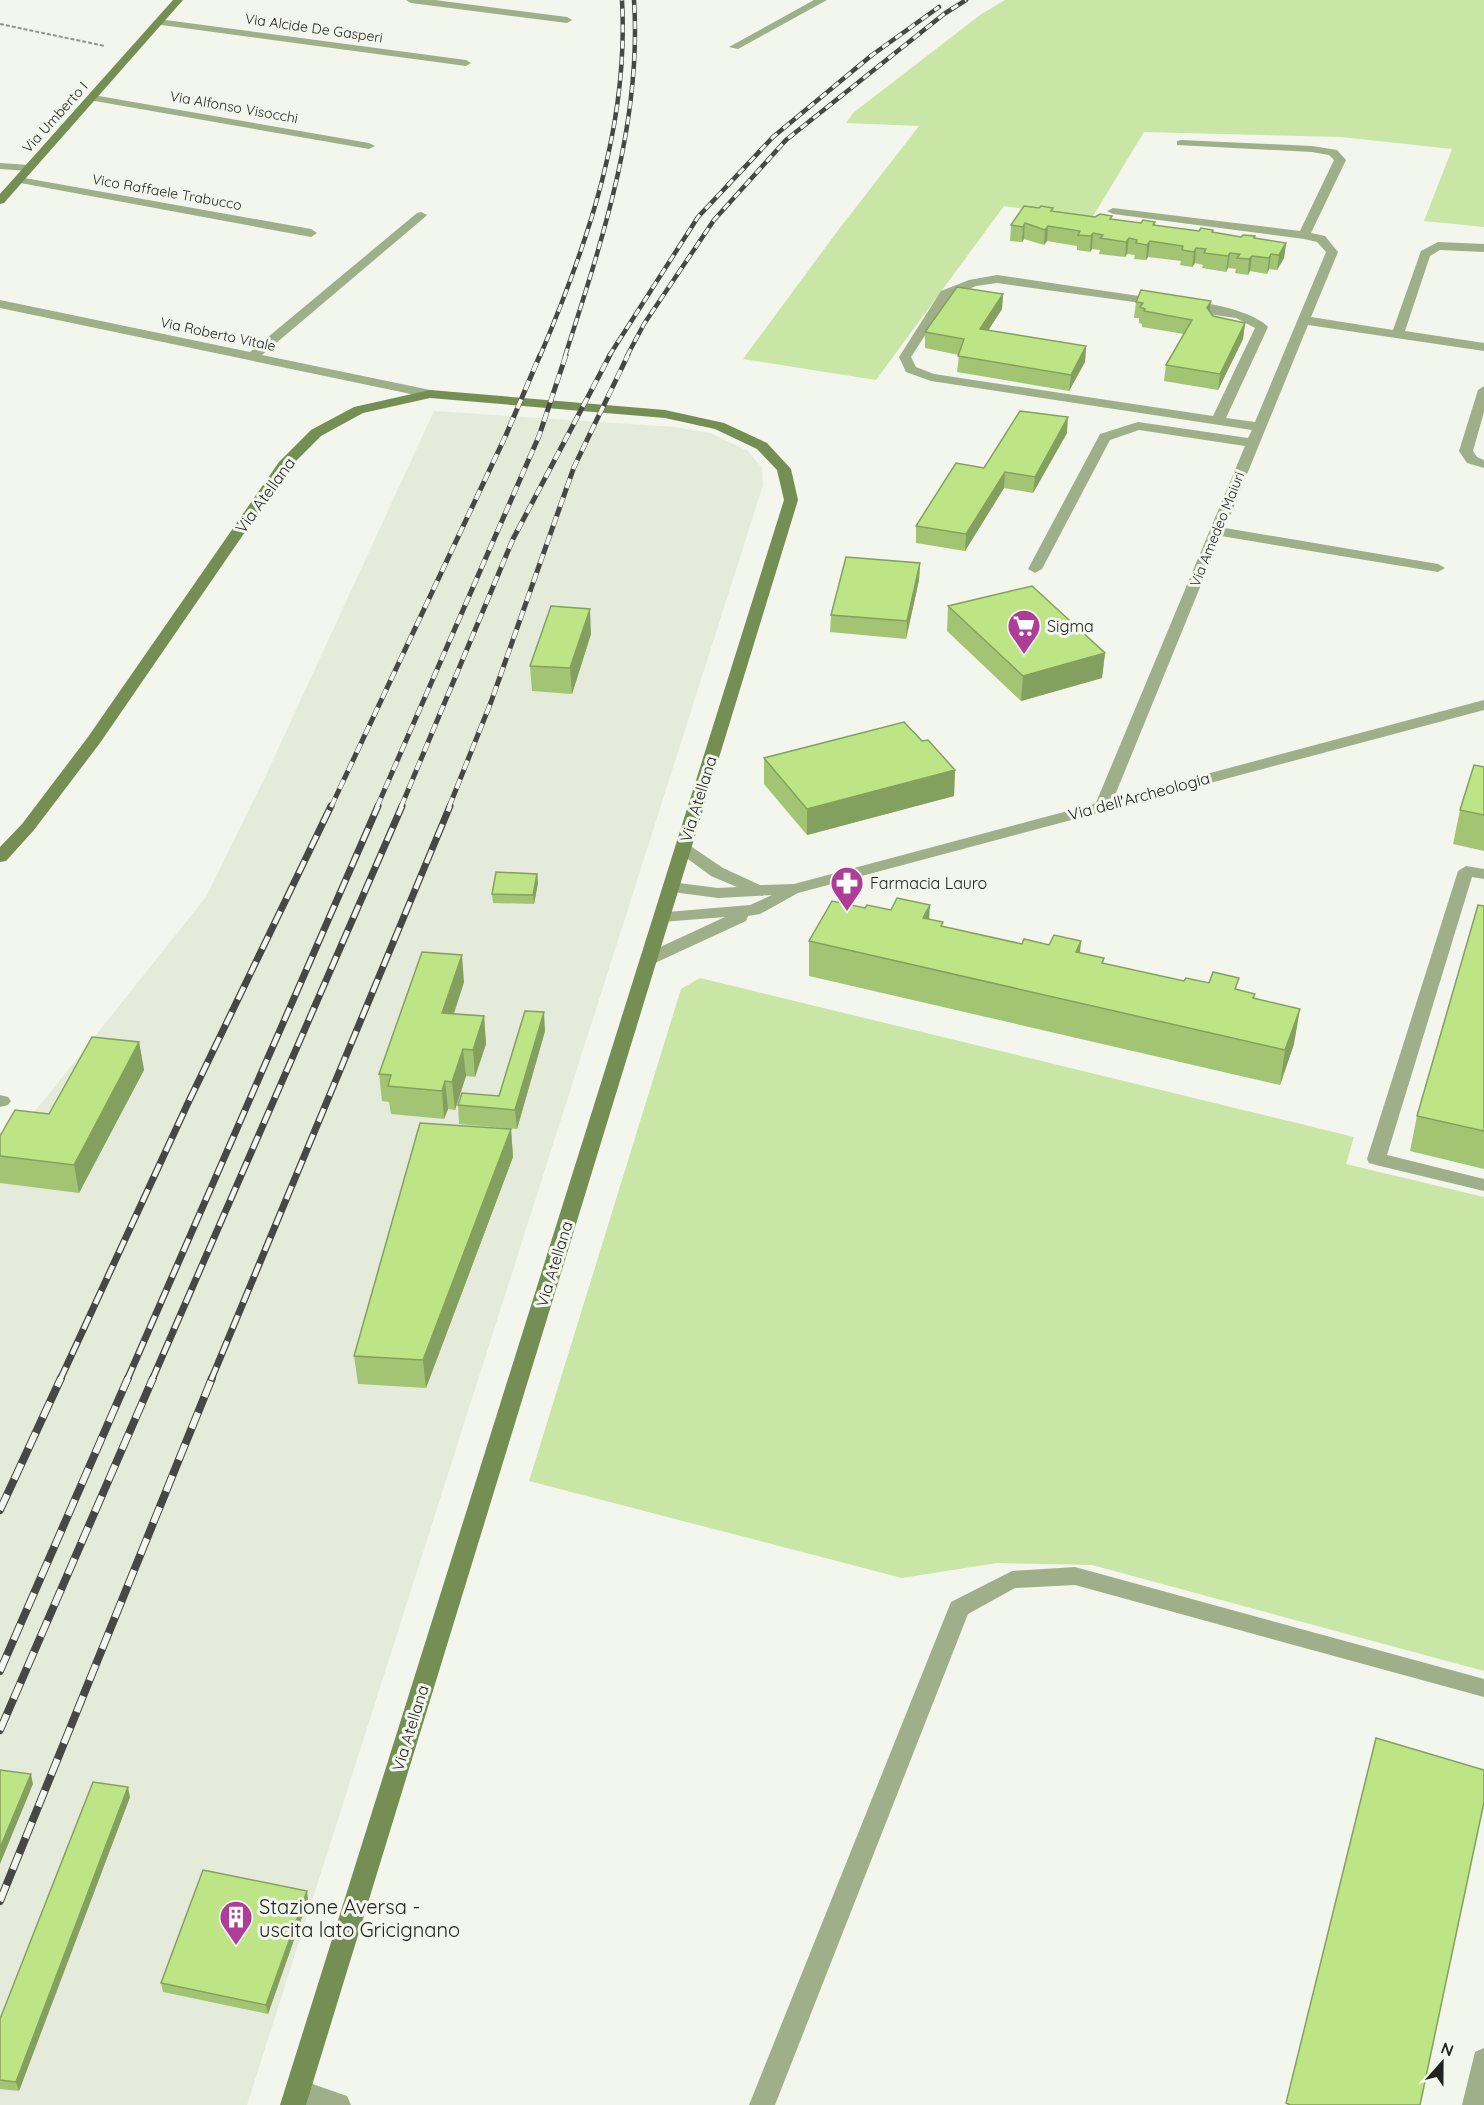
<svg xmlns="http://www.w3.org/2000/svg" width="1484" height="2105" font-family="Quicksand,sans-serif">
<style>
.built{fill:#e4ebdb}
.green{fill:#cae6a6}
.lines{fill:none;stroke-linecap:round;stroke-linejoin:round}
.path{stroke:#91948e;stroke-width:2;stroke-dasharray:4 2;stroke-linecap:butt}
.minor{fill:#9eaf89;fill-rule:evenodd}
.tertiary{fill:#9eaf89;fill-rule:evenodd}
.secondary{fill:#758e53;fill-rule:evenodd}
.rail-far3-casing{stroke:#474844;stroke-width:4.5}
.rail-far2-casing{stroke:#474844;stroke-width:5}
.rail-far1-casing{stroke:#474844;stroke-width:7}
.rail-casing{stroke:#474844;stroke-width:8}
.rail-far3{stroke:#f2f6ed;stroke-width:3;stroke-dasharray:8;stroke-linecap:butt}
.rail-far2{stroke:#f2f6ed;stroke-width:4;stroke-dasharray:10;stroke-linecap:butt}
.rail-far1{stroke:#f2f6ed;stroke-width:4.5;stroke-dasharray:14;stroke-linecap:butt}
.rail{stroke:#f2f6ed;stroke-width:6;stroke-dasharray:17;stroke-linecap:butt}
.wall{fill:#a3c573}
.shaded-wall{fill:#84a05e}
.building{fill:#bde586;stroke:#84a05e;stroke-width:1.5}
.labels{text-anchor:middle;dominant-baseline:central;stroke-width:6;stroke-linejoin:round;paint-order:stroke}
.far-street-label{font-size:14px;fill:#222320;stroke:#f2f6ed}
.street-label{font-size:16px;fill:#222320;stroke:#f2f6ed}
.poi-label{font-size:16px;fill:#222320;stroke:#f2f6ed;text-anchor:start}
.near-poi-label{font-size:20px;fill:#222320;stroke:#f2f6ed;text-anchor:start}
</style>
<rect width="100%" height="100%" fill="#f2f6ed"/>
<path class="built" d="M 434,411 L 675,427 L 710,433 L 748,451 L 762,468 L 763,485 L 247,2105 L 0,2105 L 0,1155 L 206,897 L 266,775 Z"/>
<path class="green" d="M 1005,0 L 1484,0 L 1484,227 L 1424,221 L 1452,149 L 1341,137 L 1144,132 L 1092,218 L 1004,206 L 876,380 L 743,359 L 839,229 L 919,126 L 846,123 L 853,113 L 980,15 Z
M 700,978 L 1354,1137 L 1346,1164 L 1484,1197 L 1484,1671 L 1092,1565 L 997,1563 L 902,1578 L 529,1481 L 681,989 Z"/>
<g class="lines">
<path class="path" d="M 0,24 L 105,46"/>
<path class="minor" d="M 406,0 L 435,0 L 567,17 L 572,20 L 567,23 L 411,3 Z
M 814,0 L 827,0 L 738,49 L 729,47 Z
M 158,19 L 466,60 L 471,63 L 466,66 L 154,24 L 153,22 Z
M 93,95 L 369,143 L 375,146 L 369,149 L 89,100 L 89,96 Z
M 1181,140 L 1312,146 L 1337,150 L 1346,160 L 1311,233 L 1325,236 L 1338,252 L 1311,317 L 1393,330 L 1421,251 L 1438,242 L 1484,244 L 1484,252 L 1440,250 L 1430,256 L 1405,331 L 1484,343 L 1484,351 L 1308,325 L 1225,528 L 1438,564 L 1445,568 L 1438,572 L 1221,536 L 1111,805 L 1103,810 L 1095,805 L 1245,446 L 1139,430 L 1110,440 L 1042,569 L 1035,573 L 1028,569 L 1100,434 L 1138,422 L 1248,438 L 1252,430 L 931,381 L 906,372 L 899,357 L 941,291 L 969,280 L 997,275 L 1159,299 L 1163,300 L 1165,303 L 1163,306 L 997,283 L 976,286 L 950,297 L 911,357 L 916,367 L 934,374 L 1213,416 L 1255,328 L 1236,318 L 1187,311 L 1181,307 C 1194,295 1257,313 1268,327 L 1226,418 L 1255,422 L 1326,252 L 1317,242 L 1304,239 L 1113,214 L 1107,211 L 1113,208 L 1300,231 L 1334,160 L 1329,155 L 1312,152 L 1177,145 L 1177,141 Z
M 0,163 L 29,165 L 35,168 L 29,171 L 0,169 Z
M 19,177 L 311,229 L 317,233 L 311,237 L 15,182 L 15,178 Z
M 421,212 L 427,215 L 425,217 L 262,355 L 435,391 L 437,394 L 435,397 L 430,398 L 0,308 L 0,300 L 250,352 L 417,213 Z
M 1484,386 L 1484,412 L 1473,451 L 1477,457 L 1484,460 L 1484,468 L 1467,463 L 1459,451 L 1478,390 Z
M 1466,866 L 1484,869 L 1484,879 L 1472,877 L 1387,1155 L 1484,1179 L 1484,1191 L 1376,1165 L 1369,1163 L 1367,1159 L 1458,871 Z
M 0,1095 L 8,1097 L 11,1101 L 8,1105 L 0,1107 Z
M 1075,1567 L 1484,1679 L 1484,1697 L 1075,1585 L 1015,1588 L 968,1614 L 775,2105 L 749,2105 L 951,1602 L 1012,1571 Z
M 1484,2048 L 1484,2105 L 1462,2105 L 1475,2052 Z
M 298,2079 L 347,2096 L 351,2105 L 304,2105 L 289,2099 L 285,2091 L 289,2083 Z"/>
<path class="tertiary" d="M 1484,700 L 1484,710 L 798,893 L 760,914 L 748,916 L 746,921 L 655,963 L 643,963 L 640,959 L 643,955 L 725,917 L 662,922 L 656,921 L 654,917 L 656,913 L 750,905 L 772,895 L 718,898 L 665,891 L 663,887 L 665,883 L 671,882 L 718,888 L 737,887 L 711,876 L 677,851 L 675,848 L 677,845 L 689,845 L 723,868 L 760,885 L 794,884 Z"/>
<path class="secondary" d="M 173,0 L 183,0 L 4,203 L 0,204 L 0,194 Z
M 430,390 L 665,410 L 724,423 L 767,443 L 791,469 L 798,500 L 306,2105 L 280,2105 L 784,500 L 777,470 L 757,449 L 715,429 L 665,418 L 430,398 L 363,413 L 321,436 L 289,468 L 100,743 L 34,830 L 6,861 L 0,862 L 0,847 L 22,824 L 88,737 L 279,462 L 311,430 L 354,407 Z"/>
<defs>
<path id="rail-far3" d="M 540,356 C 588,243 629,124 622,0
M 565,356 C 602,241 642,122 634,0
M 609,356 L 698,217 L 773,137 L 872,55 L 939,7
M 627,356 L 644,324 L 714,220 L 786,140 L 944,14 L 966,0"/>
<path id="rail-far2" d="M 331,807 L 506,435 L 540,355
M 377,807 L 539,436 L 566,355
M 401,807 L 513,539 L 610,355
M 449,807 L 491,702 L 574,467 L 628,355"/>
<path id="rail-far1" d="M 60,1380 L 188,1103 L 331,806
M 127,1380 L 378,806
M 152,1380 L 402,806
M 211,1380 L 450,806"/>
<path id="rail" d="M 0,1510 L 61,1378
M 0,1671 L 128,1378
M 0,1730 L 153,1378
M 0,1901 L 212,1378"/>
</defs>
<use href="#rail-far3" class="rail-far3-casing"/>
<use href="#rail-far2" class="rail-far2-casing"/>
<use href="#rail-far1" class="rail-far1-casing"/>
<use href="#rail" class="rail-casing"/>
<use href="#rail-far3" class="rail-far3"/>
<use href="#rail-far2" class="rail-far2"/>
<use href="#rail-far1" class="rail-far1"/>
<use href="#rail" class="rail"/>
</g>
<path class="wall" d="M 1039,208 L 1053,208 L 1053,211 L 1141,223 L 1155,222 L 1155,225 L 1286,243 L 1284,258 L 1277,270 L 1269,269 L 1267,274 L 1250,271 L 1248,275 L 1235,273 L 1236,269 L 1228,268 L 1226,272 L 1202,268 L 1203,265 L 1195,263 L 1192,267 L 1180,265 L 1181,261 L 1148,257 L 1146,260 L 1134,259 L 1135,255 L 1127,254 L 1125,257 L 1099,254 L 1100,250 L 1092,249 L 1090,252 L 1077,250 L 1077,246 L 1047,241 L 1044,245 L 1024,239 L 1022,242 L 1010,241 L 1011,225 Z
M 1003,294 L 1002,309 L 988,330 L 1086,346 L 1085,362 L 1069,391 L 957,372 L 959,355 L 925,348 L 925,332 Z
M 1136,302 L 1210,312 L 1213,316 L 1245,323 L 1243,339 L 1218,390 L 1164,381 L 1166,365 L 1184,334 L 1142,327 L 1142,324 L 1139,323 L 1139,318 L 1134,318 Z
M 1067,433 L 1033,493 L 1004,488 L 965,551 L 916,543 L 916,526 L 984,468 Z
M 920,563 L 919,580 L 906,639 L 830,632 L 831,615 Z
M 948,606 L 1105,653 L 1102,678 L 1021,701 L 947,631 Z
M 591,634 L 572,694 L 532,691 L 530,666 Z
M 764,758 L 955,770 L 954,796 L 807,835 L 764,784 Z
M 1484,767 L 1484,851 L 1453,844 L 1460,810 Z
M 537,874 L 538,883 L 534,904 L 493,903 L 492,894 Z
M 1484,906 L 1484,1169 L 1410,1151 L 1417,1116 Z
M 865,908 L 929,919 L 943,927 L 1022,944 L 1049,945 L 1081,941 L 1080,953 L 1104,958 L 1103,963 L 1184,981 L 1238,990 L 1255,994 L 1254,998 L 1294,1044 L 1280,1085 L 809,976 L 809,941 Z
M 464,982 L 454,1014 L 484,1016 L 486,1044 L 475,1077 L 466,1076 L 455,1110 L 448,1109 L 444,1119 L 391,1114 L 389,1102 L 382,1101 L 379,1074 Z
M 545,1031 L 517,1129 L 459,1124 L 458,1105 L 499,1096 Z
M 139,1042 L 144,1070 L 79,1193 L 0,1183 L 0,1136 L 49,1114 Z
M 511,1129 L 513,1157 L 426,1388 L 358,1384 L 354,1356 Z
M 130,1797 L 19,2091 L 0,2089 L 0,2019 Z
M 308,1900 L 268,2014 L 163,1992 L 161,1983 Z"/>
<path class="shaded-wall" d="M 1025,223 L 1024,239 L 1022,242 L 1023,227 Z
M 1048,226 L 1047,241 L 1044,245 L 1045,230 Z
M 1093,233 L 1092,249 L 1090,252 L 1091,236 Z
M 1129,238 L 1127,254 L 1125,257 L 1126,242 Z
M 1150,241 L 1148,257 L 1146,260 L 1147,245 Z
M 1286,243 L 1284,258 L 1277,270 L 1279,255 Z
M 1196,248 L 1195,263 L 1192,267 L 1194,252 Z
M 1230,253 L 1228,268 L 1226,272 L 1228,256 Z
M 1271,254 L 1269,269 L 1267,274 L 1269,258 Z
M 1252,256 L 1250,271 L 1248,275 L 1249,259 Z
M 1003,294 L 1002,309 L 979,345 L 980,329 Z
M 1211,301 L 1209,316 L 1207,308 Z
M 1245,323 L 1243,339 L 1218,390 L 1220,374 Z
M 1086,346 L 1085,362 L 1069,391 L 1071,375 Z
M 1068,417 L 1067,433 L 1033,493 L 1035,477 Z
M 1005,472 L 1004,488 L 965,551 L 966,534 Z
M 920,563 L 919,580 L 906,639 L 907,621 Z
M 590,609 L 591,634 L 572,694 L 570,668 Z
M 1105,653 L 1102,678 L 1021,701 L 1023,676 Z
M 955,770 L 954,796 L 807,835 L 807,809 Z
M 537,874 L 538,883 L 534,904 L 533,895 Z
M 930,905 L 928,940 L 923,918 Z
M 1081,941 L 1077,976 L 1076,952 Z
M 462,955 L 464,982 L 445,1040 L 442,1013 Z
M 1300,1009 L 1294,1044 L 1280,1085 L 1285,1050 Z
M 544,1012 L 545,1031 L 517,1129 L 515,1110 Z
M 484,1016 L 486,1044 L 475,1077 L 473,1050 Z
M 139,1042 L 144,1070 L 79,1193 L 74,1165 Z
M 463,1049 L 466,1076 L 455,1110 L 452,1082 Z
M 445,1081 L 448,1109 L 444,1119 L 442,1091 Z
M 511,1129 L 513,1157 L 426,1388 L 423,1360 Z
M 31,1774 L 33,1784 L 0,1864 L 0,1848 Z
M 128,1787 L 130,1797 L 19,2091 L 16,2082 Z
M 307,1891 L 308,1900 L 268,2014 L 266,2005 Z"/>
<path class="building" d="M 1024,206 L 1039,208 L 1041,206 L 1053,208 L 1051,211 L 1095,217 L 1100,214 L 1112,216 L 1110,219 L 1141,223 L 1143,220 L 1155,222 L 1153,225 L 1199,231 L 1201,228 L 1213,230 L 1212,232 L 1241,237 L 1243,235 L 1255,236 L 1254,238 L 1286,243 L 1279,255 L 1271,254 L 1269,258 L 1252,256 L 1249,259 L 1237,258 L 1240,254 L 1230,253 L 1228,256 L 1204,253 L 1206,249 L 1196,248 L 1194,252 L 1182,250 L 1183,246 L 1150,241 L 1147,245 L 1136,243 L 1137,240 L 1129,238 L 1126,242 L 1100,238 L 1103,235 L 1093,233 L 1091,236 L 1078,235 L 1080,231 L 1048,226 L 1045,230 L 1025,223 L 1023,227 L 1011,225 Z
M 957,287 L 1003,294 L 980,329 L 1086,346 L 1071,375 L 958,356 L 964,339 L 925,332 Z
M 1141,290 L 1211,301 L 1207,308 L 1213,316 L 1245,323 L 1220,374 L 1166,365 L 1192,320 L 1144,311 L 1145,309 L 1140,307 L 1143,303 L 1136,302 Z
M 1020,411 L 1068,417 L 1035,477 L 1005,472 L 966,534 L 916,526 L 956,463 L 984,468 Z
M 846,557 L 920,563 L 907,621 L 831,615 Z
M 1032,586 L 1105,653 L 1023,676 L 948,606 Z
M 551,606 L 590,609 L 570,668 L 530,666 Z
M 904,722 L 922,741 L 928,740 L 955,770 L 807,809 L 764,758 Z
M 1474,765 L 1484,767 L 1484,815 L 1460,810 Z
M 496,872 L 537,874 L 533,895 L 492,894 Z
M 897,898 L 930,905 L 923,918 L 943,922 L 941,926 L 1022,944 L 1024,939 L 1049,945 L 1054,935 L 1081,941 L 1076,952 L 1104,958 L 1102,963 L 1184,981 L 1186,978 L 1209,983 L 1213,972 L 1239,978 L 1235,989 L 1255,994 L 1253,998 L 1300,1009 L 1285,1050 L 809,941 L 832,901 L 865,908 L 867,905 L 891,910 Z
M 1478,905 L 1484,906 L 1484,1131 L 1417,1116 Z
M 422,952 L 462,955 L 442,1013 L 484,1016 L 473,1050 L 463,1049 L 452,1082 L 445,1081 L 442,1091 L 388,1086 L 391,1075 L 379,1074 Z
M 525,1011 L 544,1012 L 515,1110 L 458,1105 L 462,1093 L 499,1096 Z
M 92,1037 L 139,1042 L 74,1165 L 0,1156 L 0,1136 L 15,1110 L 49,1114 Z
M 420,1123 L 511,1129 L 423,1360 L 354,1356 Z
M 1376,1738 L 1484,1770 L 1484,1802 L 1420,2105 L 1290,2105 L 1286,2103 Z
M 0,1770 L 31,1774 L 0,1848 Z
M 93,1782 L 128,1787 L 16,2082 L 0,2080 L 0,2019 Z
M 203,1870 L 307,1891 L 266,2005 L 161,1983 Z"/>
<defs>
<symbol id="supermarket-pin" viewBox="-11 -11 22 30"><path d="M0 17L-7.5 6A9.5 9.5 0 1 1 7.5 6Z" fill="#af3d97" stroke="#f2f6ed"/><path d="M-6-5.5h2.5l.6 2H6L4.5 2H-2.5L-4.4-4H-6ZM-1.5 3.2a1.3 1.3 0 1 0 .1 0ZM3 3.2a1.3 1.3 0 1 0 .1 0Z" fill="#fff"/></symbol>
<symbol id="pharmacy-pin" viewBox="-11 -11 22 30"><path d="M0 17L-7.5 6A9.5 9.5 0 1 1 7.5 6Z" fill="#af3d97" stroke="#f2f6ed"/><path d="M-2-6h4v4h4v4h-4v4h-4v-4h-4v-4h4Z" fill="#fff"/></symbol>
<symbol id="building-pin" viewBox="-11 -11 22 30"><path d="M0 17L-7.5 6A9.5 9.5 0 1 1 7.5 6Z" fill="#af3d97" stroke="#f2f6ed"/><path d="M-4-6H4V6H1V3H-1V6H-4ZM-2.5-4.3h1.7v1.8h-1.7ZM.8-4.3h1.7v1.8H.8ZM-2.5-1h1.7V.8h-1.7ZM.8-1h1.7V.8H.8Z" fill="#fff"/></symbol>
</defs>
<g fill-rule="evenodd">
<use href="#supermarket-pin" x="1005" y="607" width="38" height="52"/>
<use href="#pharmacy-pin" x="828" y="864" width="38" height="52"/>
<use href="#building-pin" x="217" y="1898" width="38" height="52"/>
</g>
<g class="labels">
<g class="far-street-label">
<text transform="translate(314 28) rotate(8)">Via Alcide De Gasperi</text>
<text transform="translate(234 107) rotate(10)">Via Alfonso Visocchi</text>
<text transform="translate(55 117) rotate(-48)">Via Umberto I</text>
<text transform="translate(167 192) rotate(10)">Vico Raffaele Trabucco</text>
<text transform="translate(218 334) rotate(12)">Via Roberto Vitale</text>
<text transform="translate(1217 529) rotate(-68)">Via Amedeo Maiuri</text>
</g>
<g class="street-label">
<text transform="translate(265 495) rotate(-54)">Via Atellana</text>
<text transform="translate(1139 796) rotate(-15)">Via dell'Archeologia</text>
<text transform="translate(698 799) rotate(-73)">Via Atellana</text>
<text transform="translate(554 1264) rotate(-73)">Via Atellana</text>
<text transform="translate(410 1728) rotate(-73)">Via Atellana</text>
</g>
<g class="poi-label">
<text x="1047" y="626">Sigma</text>
<text x="870" y="883">Farmacia Lauro</text>
</g>
<g class="near-poi-label">
<text x="259" y="1906">Stazione Aversa -<tspan x="259" dy="23">uscita lato Gricignano</tspan></text>
</g>
</g>
<g transform="translate(1442 2063) rotate(21)" stroke="#f2f6ed" stroke-width="4.5" paint-order="stroke">
<path d="M0-4.5L10 22L0 15L-10 22Z" fill="#222320"/>
<text y="-9" font-size="16" font-weight="bold" text-anchor="middle" fill="#222320">N</text>
</g>
</svg>
